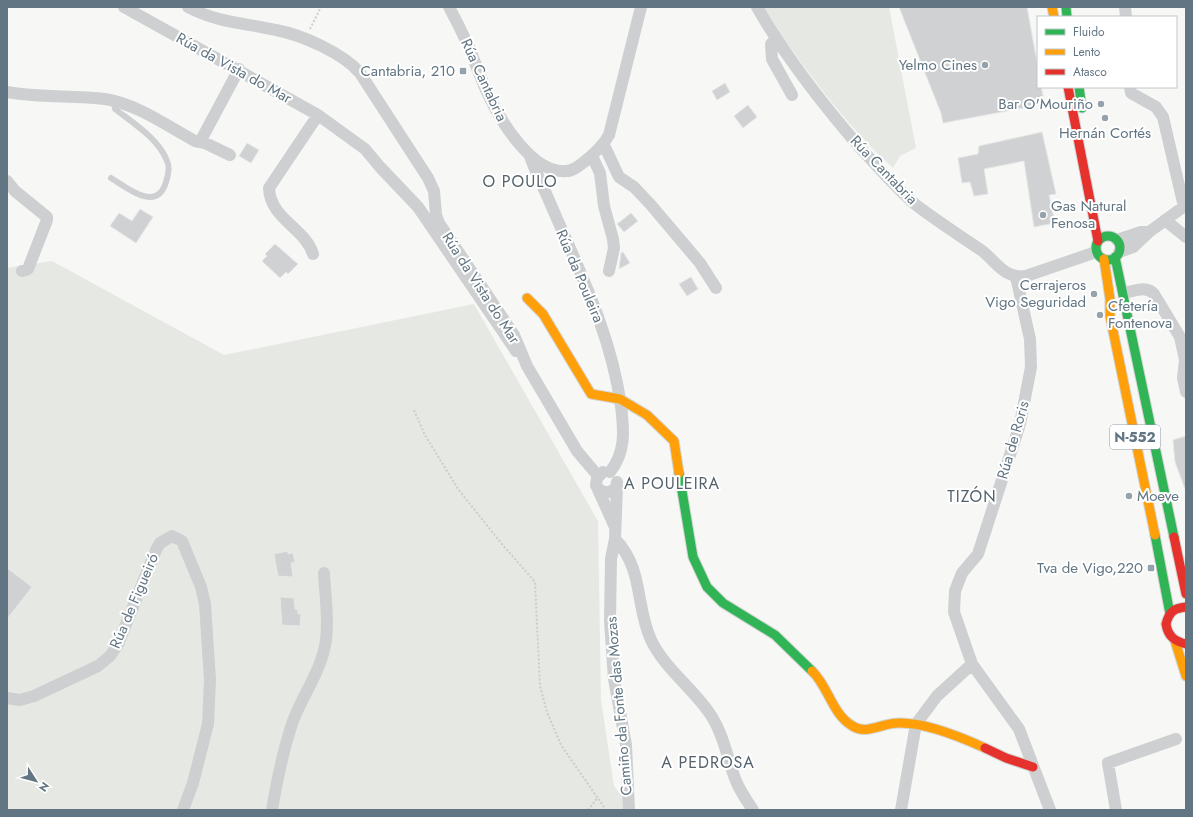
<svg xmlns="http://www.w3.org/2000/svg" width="1193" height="817" font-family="Jost,sans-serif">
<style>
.green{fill:#e6e9e3}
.building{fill:#cfd1d2;stroke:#e6e6e6}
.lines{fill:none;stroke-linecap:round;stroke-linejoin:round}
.fast-casing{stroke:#d3d4d4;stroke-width:11}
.slow-casing{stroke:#d3d4d4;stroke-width:11}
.jam-casing{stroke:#d3d4d4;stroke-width:11}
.path{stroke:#cbcccc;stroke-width:2;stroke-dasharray:2 2;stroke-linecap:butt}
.lane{stroke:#cdcfd0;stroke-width:6}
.street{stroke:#cdcfd0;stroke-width:12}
.fast{stroke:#30b455;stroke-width:9}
.slow{stroke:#ff9f0a;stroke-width:9}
.jam{stroke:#e5322d;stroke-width:9}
.poi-dot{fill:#96a2ab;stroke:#fff;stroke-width:1.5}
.labels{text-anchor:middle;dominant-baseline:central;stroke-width:4;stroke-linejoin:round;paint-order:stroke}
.shield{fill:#fff;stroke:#909ea8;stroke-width:1}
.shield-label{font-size:14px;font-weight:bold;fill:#617582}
.poi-label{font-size:15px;fill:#617582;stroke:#fff;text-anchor:end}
.street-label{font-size:15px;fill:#617582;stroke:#fff}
.neighbourhood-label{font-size:16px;letter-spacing:1px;fill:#54626d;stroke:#fff}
</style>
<rect width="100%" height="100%" fill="#f7f7f6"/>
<path class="green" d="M 760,7 L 889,7 L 916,148 L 900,156 L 893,168 C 841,121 802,63 760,7 Z
M 52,261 L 224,355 L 474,304 L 598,521 L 601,700 L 614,786 L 633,810 L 7,810 L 7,268 Z"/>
<path class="building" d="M 899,7 L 1027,7 L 1038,68 L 1038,87 L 1041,87 L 1045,104 L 943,123 L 941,113 Z
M 725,83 L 730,92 L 717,100 L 712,91 Z
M 748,105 L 757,117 L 743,128 L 734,116 Z
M 1042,132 L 1056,194 L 1049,195 L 1055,223 L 1034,227 L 1024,161 L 984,169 L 988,194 L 974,196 L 970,182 L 962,183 L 958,158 L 978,154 L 979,146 Z
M 247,143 L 259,150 L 251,163 L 239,156 Z
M 140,209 L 153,217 L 136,243 L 110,226 L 119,213 L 132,221 Z
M 631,213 L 638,221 L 624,232 L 617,224 Z
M 275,244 L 298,264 L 288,274 L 286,272 L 280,278 L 262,261 L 267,256 L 265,254 Z
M 623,252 L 630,263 L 619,269 L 621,253 Z
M 691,277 L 698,289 L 687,296 L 679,284 Z
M 1186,436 L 1186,488 L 1185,489 L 1175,462 L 1173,440 Z
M 288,551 L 288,554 L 293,553 L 295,562 L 291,563 L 293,577 L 278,576 L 274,554 Z
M 7,568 L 32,587 L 7,619 Z
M 280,597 L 294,598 L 295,609 L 298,610 L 298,614 L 301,614 L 300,626 L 282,625 Z"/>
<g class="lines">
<defs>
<path id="fast" d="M 1066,7 L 1067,17
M 1079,87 L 1082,108
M1096 248a12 12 0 1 1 24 0a12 12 0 1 1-24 0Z
M 1115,257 L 1174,537
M 679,473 L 693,557 L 707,587 L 723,603 L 775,635 L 812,671
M 1155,535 L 1170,614"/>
<path id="slow" d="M 1052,7 L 1054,17
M 1104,259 L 1110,299 L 1110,316 L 1155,535
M 527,298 L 543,314 L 591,394 L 620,399 L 647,415 L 674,441 L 679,473
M 1175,641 L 1186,676
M 812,671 C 828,686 832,713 851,725 C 866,736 881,723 898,723 C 924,722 961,737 985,748"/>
<path id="jam" d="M 1068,87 L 1098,241
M 1174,537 L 1186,594
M 1186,607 C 1174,608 1169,612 1166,624 C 1168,636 1174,641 1186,644
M 985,748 L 1006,758 L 1033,767"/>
</defs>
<use href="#fast" class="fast-casing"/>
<use href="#slow" class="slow-casing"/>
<use href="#jam" class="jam-casing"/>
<path class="path" d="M 310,29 L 321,7
M 414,410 L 425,435 L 458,489 L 501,543 L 535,582 L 540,686 L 547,712 L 561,745 L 606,810
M 588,810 L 598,797"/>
<path class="lane" d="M 111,178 C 127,188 157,213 166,182 C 168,176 170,167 167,161 C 159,139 133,123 115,109 L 114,101"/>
<path class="street" d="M 124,7 L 318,115 L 365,149 L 380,167 L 418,207 L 516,351
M 188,7 C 218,23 245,23 276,30 C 302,35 343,53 360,73 L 428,178 L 434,191 L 436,215 L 439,223 L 514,335 L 527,366 L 577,451 L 598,476
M 449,7 C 456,20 462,32 468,45 C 475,62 481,80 489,96 C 501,122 533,174 566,171 C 573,171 579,166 584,162 C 594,154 603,146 609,135 L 641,7
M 757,7 C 786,58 824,106 863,151 C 880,169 897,189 916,205 C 937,221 959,235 981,250 C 997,262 1004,279 1026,276 L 1096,252
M 1125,7 L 1126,17
M 776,39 L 771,44 L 772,59 L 792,95
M 1130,87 L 1131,93 L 1156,107 L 1163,117 L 1184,207
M 7,92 C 40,98 73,95 105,99 C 137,104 167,126 195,141 L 205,143 L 230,155
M 200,142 L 239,69
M 604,145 L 619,177 L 634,187 L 651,205 L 700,263 L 716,288
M 530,156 C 535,171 542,184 548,198 C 577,266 611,332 621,406 C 624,430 626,452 610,472
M 592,156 L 600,173 L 604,206 L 613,239 L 614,248 L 609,271
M 7,181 L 15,191 L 47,217 L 47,220 L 28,269 L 22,271
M 1165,220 L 1186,237
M 1117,240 L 1141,232 L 1149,232
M 1119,252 L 1133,247 L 1149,232 L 1186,205
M 313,254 C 306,229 270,219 269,188 L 318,115
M 1016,277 L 1030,339 L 1031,367 L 1020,424 L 978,554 L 962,573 L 955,591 L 954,612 L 972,664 L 1019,729 L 1050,810
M 1124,293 C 1134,291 1147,285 1154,294 L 1180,337 L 1185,360 L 1183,378 L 1186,392
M 603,472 L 597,478 L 596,485 L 614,525
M 617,486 L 615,539 L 611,559 L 610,621 L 614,679 L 626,745 L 629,810
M 599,489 L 603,492 L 610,492 L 616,488 L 617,482
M 615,539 C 644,569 635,605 651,640 C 664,667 691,687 708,711 C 723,731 727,758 736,781 C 740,791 747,801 753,810
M 7,698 L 20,700 L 34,696 L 98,666 L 110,656 L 118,644 L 156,550 L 160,543 L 172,536 L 182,541 L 201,587 L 205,604 L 210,680 L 208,724 L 193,783 L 183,810
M 272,810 C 277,780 283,750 293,721 C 303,694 322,670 326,640 C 329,618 325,596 324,573
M 901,810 L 916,724 L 937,696 L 972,664
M 1116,810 L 1108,763 L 1176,739"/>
<use href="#fast" class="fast"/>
<use href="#slow" class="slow"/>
<use href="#jam" class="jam"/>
</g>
<g class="poi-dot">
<circle cx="985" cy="65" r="4"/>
<rect x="459" y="67" width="8" height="8" rx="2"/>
<circle cx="1101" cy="104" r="4"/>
<circle cx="1105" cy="118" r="4"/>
<circle cx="1043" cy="215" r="4"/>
<circle cx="1094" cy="294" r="4"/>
<circle cx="1100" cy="315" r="4"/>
<circle cx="1129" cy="496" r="4"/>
<rect x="1147" y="564" width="8" height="8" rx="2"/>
</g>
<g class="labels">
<rect class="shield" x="1110" y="425" width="50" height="24" rx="3"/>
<g class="shield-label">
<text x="1135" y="437">N-552</text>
</g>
<g class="poi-label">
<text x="977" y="65">Yelmo Cines</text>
<text x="455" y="71">Cantabria, 210</text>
<text x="1093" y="104">Bar O'Mouriño</text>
<text x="1105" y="133" text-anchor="middle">Hernán Cortés</text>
<text x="1051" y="206" text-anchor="start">Gas Natural<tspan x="1051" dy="17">Fenosa</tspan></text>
<text x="1086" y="285">Cerrajeros<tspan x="1086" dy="17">Vigo Seguridad</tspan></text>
<text x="1108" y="306" text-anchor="start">Cfetería<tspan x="1108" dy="17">Fontenova</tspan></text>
<text x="1137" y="496" text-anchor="start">Moeve</text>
<text x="1143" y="568">Tva de Vigo,220</text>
</g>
<g class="street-label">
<text transform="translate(234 68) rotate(29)">Rúa da Vista do Mar</text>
<text transform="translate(484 80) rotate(65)">Rúa Cantabria</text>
<text transform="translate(884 170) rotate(46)">Rúa Cantabria</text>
<text transform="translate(580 276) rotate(67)">Rúa da Pouleira</text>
<text transform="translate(481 288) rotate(57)">Rúa da Vista do Mar</text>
<text transform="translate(1013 440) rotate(-74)">Rúa de Roris</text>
<text transform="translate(134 601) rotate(-67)">Rúa de Figueiró</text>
<text transform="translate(619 706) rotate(-95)">Camiño da Fonte das Mozas</text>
</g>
<g class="neighbourhood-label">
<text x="520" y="181">O POULO</text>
<text x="672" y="483">A POULEIRA</text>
<text x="972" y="496">TIZÓN</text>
<text x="708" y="762">A PEDROSA</text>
</g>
</g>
<rect width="1193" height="817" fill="none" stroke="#617582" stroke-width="16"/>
<rect x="1037" y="16" width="140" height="72" fill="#ffffff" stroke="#c0c8cd"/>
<rect x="1045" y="29" width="20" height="6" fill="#30b455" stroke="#c0c8cd"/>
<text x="1073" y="36" font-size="12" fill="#617582">Fluido</text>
<rect x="1045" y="49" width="20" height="6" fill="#ff9f0a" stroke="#c0c8cd"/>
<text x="1073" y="56" font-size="12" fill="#617582">Lento</text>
<rect x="1045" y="69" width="20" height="6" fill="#e5322d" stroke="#c0c8cd"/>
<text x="1073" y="76" font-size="12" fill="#617582">Atasco</text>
<g transform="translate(36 781) rotate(126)" stroke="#ffffff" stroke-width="3" paint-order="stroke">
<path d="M0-3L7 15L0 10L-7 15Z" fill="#617582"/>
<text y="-6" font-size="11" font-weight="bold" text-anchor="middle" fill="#617582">N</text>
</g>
</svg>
